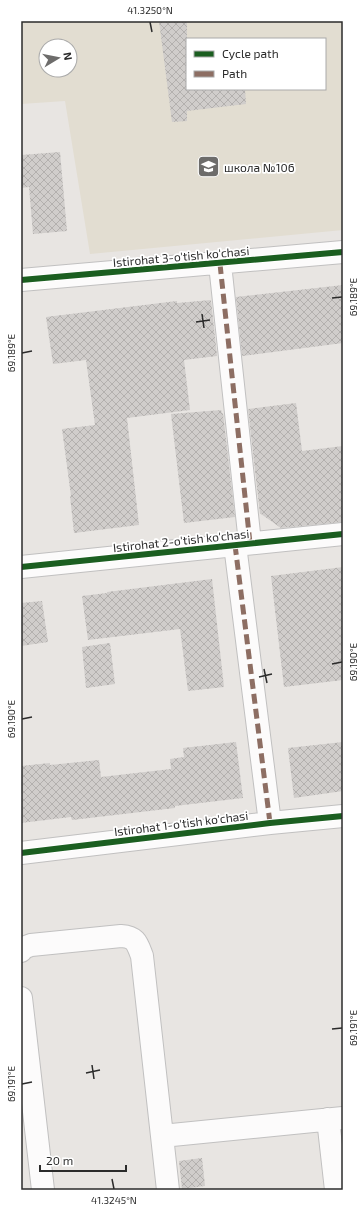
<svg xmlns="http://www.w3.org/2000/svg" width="364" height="1211" font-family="'Exo 2',sans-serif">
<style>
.education{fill:#e2ddd1;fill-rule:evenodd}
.building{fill:url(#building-cross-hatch)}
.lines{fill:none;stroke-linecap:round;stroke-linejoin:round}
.minor-casing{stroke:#c1c0c0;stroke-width:24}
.minor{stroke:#fcfbfb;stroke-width:22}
.quiet{stroke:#8d6e63;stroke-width:5;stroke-dasharray:10 5;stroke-linecap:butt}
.cycleway-casing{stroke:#fff;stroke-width:8}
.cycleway{stroke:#1b5e20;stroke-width:6}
.ticks{fill:none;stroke:#2b2b2b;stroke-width:1.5}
.labels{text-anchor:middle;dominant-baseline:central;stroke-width:3.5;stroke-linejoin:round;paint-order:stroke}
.poi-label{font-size:12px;fill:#2b2b2b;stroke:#fff;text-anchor:start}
.street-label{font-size:12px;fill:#2b2b2b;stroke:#fff}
.neatline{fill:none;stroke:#2b2b2b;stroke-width:1.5}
.ticks-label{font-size:10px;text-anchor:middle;fill:#2b2b2b}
</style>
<defs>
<pattern id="building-cross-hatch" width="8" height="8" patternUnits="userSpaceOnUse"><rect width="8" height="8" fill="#d0cdcb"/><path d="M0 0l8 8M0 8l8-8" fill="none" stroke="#b3b0ae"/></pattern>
</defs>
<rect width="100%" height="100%" fill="#e8e5e2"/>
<path class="education" d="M 21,21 L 343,21 L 343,230 L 90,254 L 65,101 L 21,104 ZM 187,39 L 325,39 L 325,89 L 187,89 ZM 46,46 L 70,46 L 70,70 L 46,70 Z"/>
<path class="building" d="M 159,21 L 187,21 L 187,89 L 245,89 L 246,104 L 187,111 L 187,121 L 172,122 Z
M 60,152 L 67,231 L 33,234 L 29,187 L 21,188 L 21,155 Z
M 343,285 L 343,343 L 242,356 L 236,297 Z
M 211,300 L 217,356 L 184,360 L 190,410 L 127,418 L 139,525 L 74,533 L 70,496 L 71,496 L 62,429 L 95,425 L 86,360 L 53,364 L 46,317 L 177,301 L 177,303 Z
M 296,403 L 302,451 L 343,446 L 343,522 L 281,528 L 261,514 L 260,514 L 248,409 Z
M 221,410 L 222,413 L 223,413 L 235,517 L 184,523 L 171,414 Z
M 343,567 L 343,680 L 284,687 L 271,576 Z
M 212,579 L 224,687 L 188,691 L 180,629 L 88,640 L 82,596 L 107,593 L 107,592 Z
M 42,601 L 48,642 L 21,646 L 21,603 Z
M 110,643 L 115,684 L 86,688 L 82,647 Z
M 236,742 L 243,798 L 175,806 L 175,808 L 72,820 L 71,817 L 21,823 L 21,766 L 50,763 L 50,765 L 99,760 L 101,777 L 171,769 L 170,759 L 184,757 L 183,748 Z
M 343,742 L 343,791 L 294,798 L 288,748 Z
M 202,1158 L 205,1186 L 182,1189 L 179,1161 Z"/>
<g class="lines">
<defs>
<path id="minor" d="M 220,264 L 250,543
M 21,280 L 343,252
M 235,545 L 270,823
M 21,567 L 343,534
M 21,853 L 270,823 L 343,816
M 21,951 L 23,948 L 31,945 L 121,936 C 136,937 137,943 142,956 L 168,1190
M 21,998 L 43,1190
M 328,1119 L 336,1190
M 162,1136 L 343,1118"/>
</defs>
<use href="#minor" class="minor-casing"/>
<use href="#minor" class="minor"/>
<path class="quiet" d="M 220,264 L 250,543
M 235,545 L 270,823"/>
<defs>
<path id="cycleway" d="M 21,280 L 343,252
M 21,567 L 343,534
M 21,853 L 270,823 L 343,816"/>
</defs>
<use href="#cycleway" class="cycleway-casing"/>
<use href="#cycleway" class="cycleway"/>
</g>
<path class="ticks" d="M 150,22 L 152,32M 332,298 L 342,297M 202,314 L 204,328M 196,322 L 210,320M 22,353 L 32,351M 332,664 L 342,662M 264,669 L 267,683M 259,677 L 272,674M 22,719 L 32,717M 332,1029 L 342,1028M 92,1065 L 94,1079M 86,1073 L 100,1070M 22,1084 L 32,1082M 112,1179 L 114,1189"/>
<defs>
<symbol id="school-square" viewBox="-11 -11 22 22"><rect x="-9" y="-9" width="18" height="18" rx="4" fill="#6d6c6b" stroke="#fff"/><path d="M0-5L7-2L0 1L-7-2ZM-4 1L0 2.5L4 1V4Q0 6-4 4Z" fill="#fff"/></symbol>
</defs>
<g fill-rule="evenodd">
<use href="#school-square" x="196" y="154" width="25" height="25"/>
</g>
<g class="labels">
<g class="poi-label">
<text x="224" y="167">школа №106</text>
</g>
<g class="street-label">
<text transform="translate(181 256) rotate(-5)">Istirohat 3-o'tish ko'chasi</text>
<text transform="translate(181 540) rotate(-6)">Istirohat 2-o'tish ko'chasi</text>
<text transform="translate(181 823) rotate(-7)">Istirohat 1-o'tish ko'chasi</text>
</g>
</g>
<rect width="364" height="1211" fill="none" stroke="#ffffff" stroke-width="44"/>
<rect x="186" y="38" width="140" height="52" fill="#ffffff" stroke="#aaaaaa"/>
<rect x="194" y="51" width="20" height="6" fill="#1b5e20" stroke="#aaaaaa"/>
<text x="222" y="58" font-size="12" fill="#2b2b2b">Cycle path</text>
<rect x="194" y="71" width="20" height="6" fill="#8d6e63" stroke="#aaaaaa"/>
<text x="222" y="78" font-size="12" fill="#2b2b2b">Path</text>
<g transform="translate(58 58) rotate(80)"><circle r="19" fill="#ffffff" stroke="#aaaaaa"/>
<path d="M0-3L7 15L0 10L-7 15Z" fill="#6d6c6b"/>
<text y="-6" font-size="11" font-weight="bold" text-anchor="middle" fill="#2b2b2b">N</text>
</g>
<path d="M40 1165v6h86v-6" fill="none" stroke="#2b2b2b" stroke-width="2"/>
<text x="46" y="1165" font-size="12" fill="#2b2b2b" stroke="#ffffff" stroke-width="3" paint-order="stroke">20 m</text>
<rect x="22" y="22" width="320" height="1167" class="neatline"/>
<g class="ticks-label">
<text x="150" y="14">41.3250°N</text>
<text transform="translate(353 297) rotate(-90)" y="4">69.189°E</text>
<text transform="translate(11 353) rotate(-90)" y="4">69.189°E</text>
<text transform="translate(353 662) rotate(-90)" y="4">69.190°E</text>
<text transform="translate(11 719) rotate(-90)" y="4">69.190°E</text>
<text transform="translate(353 1028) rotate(-90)" y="4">69.191°E</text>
<text transform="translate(11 1084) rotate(-90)" y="4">69.191°E</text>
<text x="114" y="1204">41.3245°N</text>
</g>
</svg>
